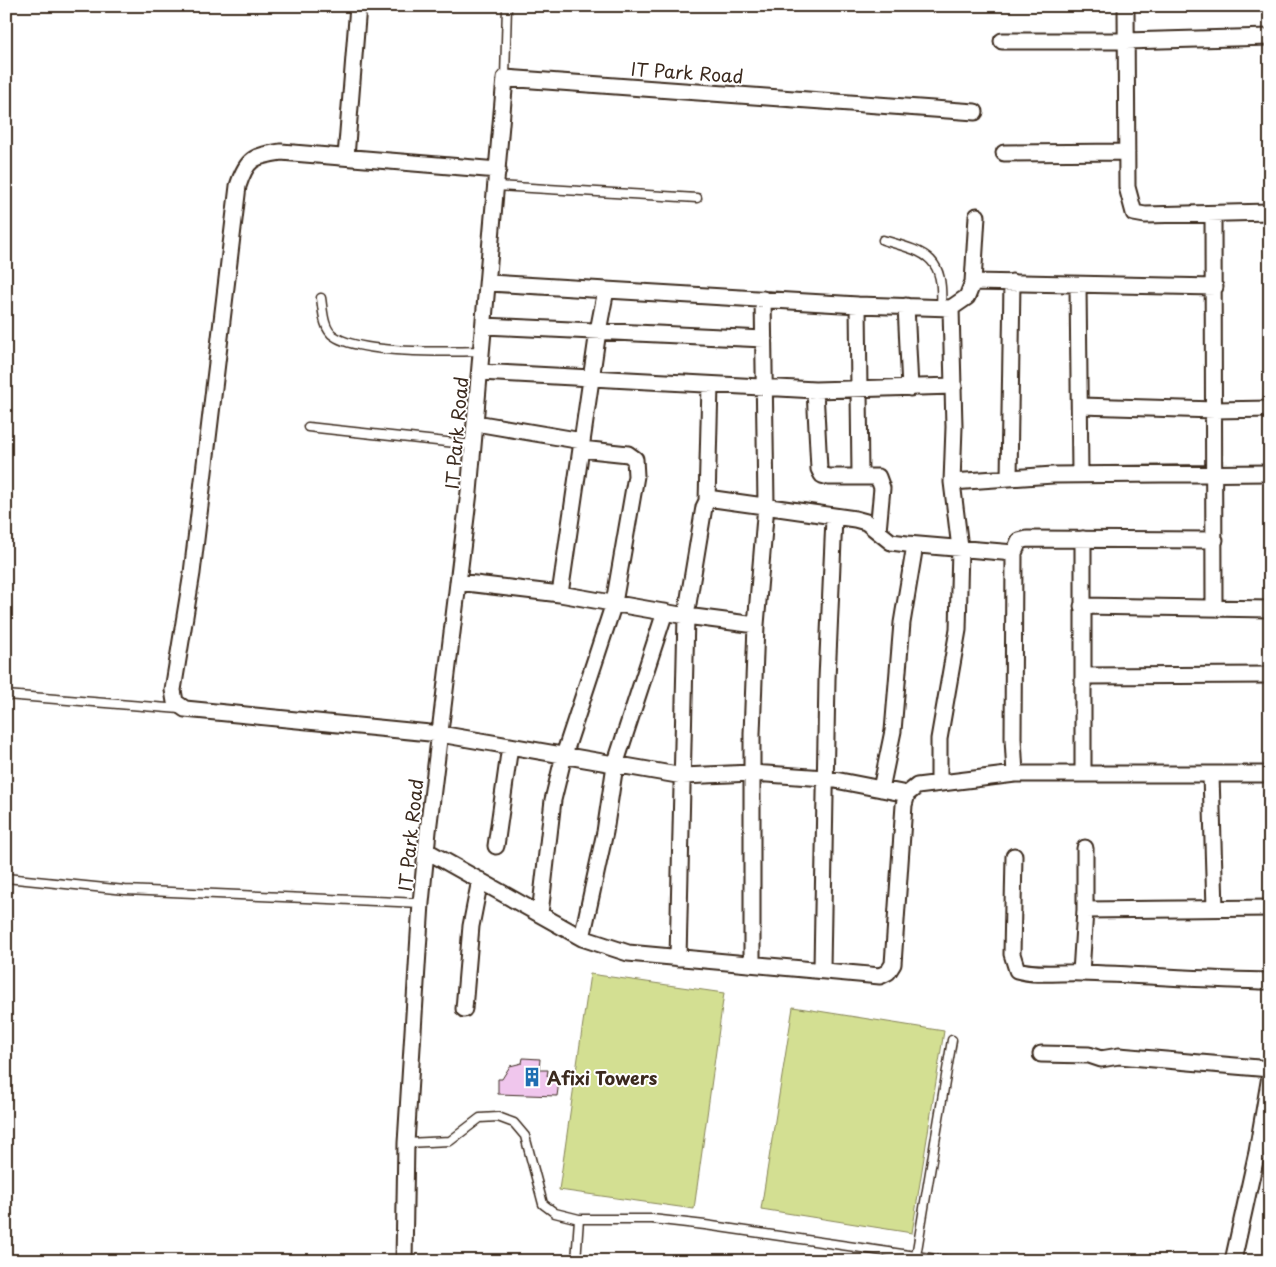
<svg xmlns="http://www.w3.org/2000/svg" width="1276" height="1267" font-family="'Playpen Sans',sans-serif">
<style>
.green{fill:#d3df92;stroke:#878458}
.building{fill:#f0c6ed;stroke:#3b2a1e}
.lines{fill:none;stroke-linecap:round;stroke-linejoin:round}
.lane-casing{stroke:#3b2a1e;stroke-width:11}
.street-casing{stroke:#3b2a1e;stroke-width:19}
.lane{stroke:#fff;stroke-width:8}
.street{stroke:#fff;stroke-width:15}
.labels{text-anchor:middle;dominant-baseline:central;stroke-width:4;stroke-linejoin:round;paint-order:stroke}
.street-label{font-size:18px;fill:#3b2a1e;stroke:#fff}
.poi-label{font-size:18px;font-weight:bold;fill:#3b2a1e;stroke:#fff;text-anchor:start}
</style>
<rect width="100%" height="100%" fill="#fff"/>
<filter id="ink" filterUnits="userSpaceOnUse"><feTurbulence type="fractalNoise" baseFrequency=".02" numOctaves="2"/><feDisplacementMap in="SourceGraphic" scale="10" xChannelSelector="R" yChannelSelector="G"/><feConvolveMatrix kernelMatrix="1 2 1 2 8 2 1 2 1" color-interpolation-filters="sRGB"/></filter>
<g filter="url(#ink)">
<path class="green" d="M 590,974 L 724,993 L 694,1209 L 559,1190 Z
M 793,1007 L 944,1031 L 912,1233 L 761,1209 Z"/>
<path class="building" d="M 523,1058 L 540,1059 L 539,1070 L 548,1070 L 547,1076 L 560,1075 L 557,1096 L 498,1094 L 498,1079 L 502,1079 L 510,1066 L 522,1063 Z"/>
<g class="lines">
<defs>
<path id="lane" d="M 505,78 L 507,6
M 497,186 L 697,198
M 883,240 C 928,253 944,256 941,308
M 321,298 C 323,310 323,329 334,336 C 360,354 449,352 482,351
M 308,427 L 474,445
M 6,695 L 180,709
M 6,878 L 125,890 L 421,903
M 406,1143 L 450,1141 L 480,1118 L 498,1117 L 514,1123 L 525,1136 L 543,1204 L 555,1213 L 579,1219 L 652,1219 L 705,1225 L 950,1261
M 916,1256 L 952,1040
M 576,1261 L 579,1219"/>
<path id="street" d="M 1126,6 L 1127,187 L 1134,213 L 1145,215 L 1270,212
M 1002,41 L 1125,41 L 1270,37
M 1004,153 L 1127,152
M 346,157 L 358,6
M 498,170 L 281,152 C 254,156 247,158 238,186 L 192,573 L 173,690 L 175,702 L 185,709 L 440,734 L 683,776 L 752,773 L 825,778 L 907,794
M 1213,214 L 1214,608
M 973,282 L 1215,287
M 489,283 L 858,305 L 951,308 L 967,297 L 973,282 L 977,216
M 1078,285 L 1080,474
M 858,305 L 860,476
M 906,306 L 910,388
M 485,326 L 764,339
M 480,372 L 815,390 L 954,386
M 815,390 L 819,469 L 822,475 L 829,477 L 878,477 L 882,488 L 878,531
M 1081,406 L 1215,410 L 1270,409
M 476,423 L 582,441
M 1009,478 L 1012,282
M 952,482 L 1053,475 L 1270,473
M 707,501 L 710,385
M 458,582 L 560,594 L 686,616 L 756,625
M 560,594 L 598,331 L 606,290
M 1082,606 L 1270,609
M 1083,676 L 1270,675
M 1015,774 L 1013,738 L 1014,553 L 1019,541 L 1027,539 L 1215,540
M 1083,774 L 1083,539
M 1211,775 L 1215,909
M 939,783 L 939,739 L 958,630 L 960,548 L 952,482 L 954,427 L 951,308
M 881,789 L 893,731 L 902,623 L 915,545
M 496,846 L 510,746
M 427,851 L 582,938 L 628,953 L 880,976 L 888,972 L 893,964 L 904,805 L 907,794 L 917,786 L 1015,774 L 1270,774
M 1014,856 L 1012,954 L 1017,970 C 1038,976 1060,972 1081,973 C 1144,975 1207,980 1270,981
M 1085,910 L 1270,908
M 540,914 L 553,800 L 564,755 L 614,603 L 636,476 L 635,459 L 628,454 L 581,449
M 582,938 L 605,832 L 615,765 L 665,612
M 678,958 L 686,616 L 704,507 L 707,501 L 714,499 L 855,519 L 866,522 L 891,542 L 907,544 L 1014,553
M 752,964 L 752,734 L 756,625 L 766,505 L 763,299
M 822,969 L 827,679 L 834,518
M 1081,973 L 1085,910 L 1085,848
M 464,1009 L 471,926 L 480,880
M 1041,1054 L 1089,1055 L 1101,1059 L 1119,1056 L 1270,1069
M 404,1261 L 406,1143 L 421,903 L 428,831 L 469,492 L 505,78 L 975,112
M 1233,1261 L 1257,1152 L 1270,1076"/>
</defs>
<use href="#lane" class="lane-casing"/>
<use href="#street" class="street-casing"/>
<use href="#lane" class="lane"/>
<use href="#street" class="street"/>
</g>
</g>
<defs>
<symbol id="building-bare" viewBox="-9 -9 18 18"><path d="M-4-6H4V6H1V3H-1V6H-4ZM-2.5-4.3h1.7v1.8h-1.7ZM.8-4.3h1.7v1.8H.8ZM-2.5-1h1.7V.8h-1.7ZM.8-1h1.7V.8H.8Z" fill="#1f6fb2" stroke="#fff" stroke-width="2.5" paint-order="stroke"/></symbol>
</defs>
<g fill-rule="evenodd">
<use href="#building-bare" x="518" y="1063" width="28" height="28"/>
</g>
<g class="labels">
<g class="street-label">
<text transform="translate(687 72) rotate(4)">IT Park Road</text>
<text transform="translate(456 433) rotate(-85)">IT Park Road</text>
<text transform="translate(410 835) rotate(-84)">IT Park Road</text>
</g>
<g class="poi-label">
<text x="547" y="1077">Afixi Towers</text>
</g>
</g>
<rect width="1276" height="1267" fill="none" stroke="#fff" stroke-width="25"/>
<rect x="12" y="12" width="1251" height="1242" fill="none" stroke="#3b2a1e" stroke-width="2" filter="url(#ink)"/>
</svg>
